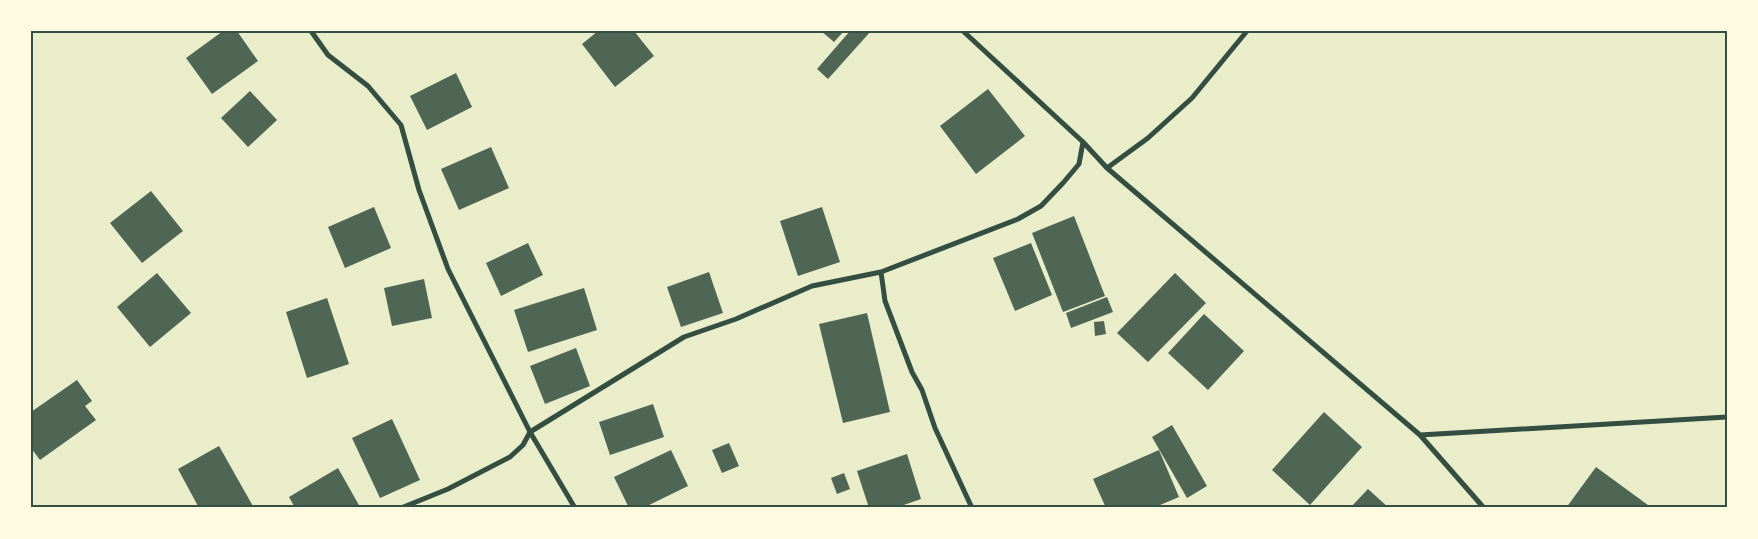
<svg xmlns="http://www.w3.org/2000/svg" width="1758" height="539" font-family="Figtree,sans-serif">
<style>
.building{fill:#4f6655}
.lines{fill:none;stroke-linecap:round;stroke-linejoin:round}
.minor{stroke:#344e41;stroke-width:5}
.neatline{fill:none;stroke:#344e41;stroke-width:2}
</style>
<rect width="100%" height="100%" fill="#e9edc9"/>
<path class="building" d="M 223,31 L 237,31 L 258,61 L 212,94 L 186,58 Z
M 598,31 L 634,31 L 654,56 L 615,87 L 582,44 Z
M 821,31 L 844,31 L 834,42 Z
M 850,31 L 871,31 L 828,79 L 817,69 Z
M 456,73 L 472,107 L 427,130 L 410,96 Z
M 988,89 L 1025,136 L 976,174 L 940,126 Z
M 250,91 L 277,120 L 248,147 L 221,118 Z
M 491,147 L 509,188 L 459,210 L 441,169 Z
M 151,191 L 183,231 L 142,263 L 110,223 Z
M 374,207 L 391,248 L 345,268 L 328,227 Z
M 822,207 L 840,262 L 798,276 L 780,221 Z
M 1074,216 L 1105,296 L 1063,312 L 1032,233 Z
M 528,243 L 543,275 L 501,296 L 486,263 Z
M 1031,243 L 1052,295 L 1015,311 L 993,258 Z
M 709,272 L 723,313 L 681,327 L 667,287 Z
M 157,273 L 191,313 L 150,347 L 117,307 Z
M 1175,273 L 1206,303 L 1148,362 L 1117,333 Z
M 424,279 L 432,318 L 392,326 L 384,288 Z
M 584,288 L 597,330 L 528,352 L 514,310 Z
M 1107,297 L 1113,312 L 1071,328 L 1066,313 Z
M 327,298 L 349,364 L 307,378 L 286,312 Z
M 867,313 L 890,412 L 843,423 L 819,324 Z
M 1204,314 L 1244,351 L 1208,390 L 1168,353 Z
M 1104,321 L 1106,334 L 1095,336 L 1094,322 Z
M 576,348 L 590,386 L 545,404 L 530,366 Z
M 77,380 L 92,401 L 85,406 L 96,420 L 40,460 L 31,448 L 31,412 Z
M 653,404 L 664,437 L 610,455 L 599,422 Z
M 1324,412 L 1362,447 L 1310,505 L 1272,470 Z
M 392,419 L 420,480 L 380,498 L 352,438 Z
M 1172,425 L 1207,486 L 1187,498 L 1152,437 Z
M 729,443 L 739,466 L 722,473 L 712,450 Z
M 219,446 L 254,508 L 199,508 L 178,469 Z
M 671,450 L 688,486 L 643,508 L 629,508 L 614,477 Z
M 1159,450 L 1179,497 L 1153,508 L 1106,508 L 1093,479 Z
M 907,454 L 921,499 L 895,508 L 869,508 L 857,471 Z
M 1596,467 L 1652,508 L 1566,508 Z
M 338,468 L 360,507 L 295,508 L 289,497 Z
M 844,473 L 850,489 L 837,494 L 831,478 Z
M 1368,489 L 1389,508 L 1350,508 Z"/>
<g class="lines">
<path class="minor" d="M 311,31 L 328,55 L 368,86 L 401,125 L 419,190 L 448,269 L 530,432 L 575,508
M 963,31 L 1083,142 L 1107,168 L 1420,435 L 1484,508
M 1107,168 L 1148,138 L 1192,98 L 1247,31
M 881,272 L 885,301 L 912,372 L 922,390 L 935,428 L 972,508
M 1420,435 L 1727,417
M 401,508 L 448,489 L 510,457 L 523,445 L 530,432 L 684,337 L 736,319 L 812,286 L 881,272 L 1018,219 L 1041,206 L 1063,183 L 1079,164 L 1083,142"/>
</g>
<rect width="1758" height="539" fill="none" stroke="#fefae0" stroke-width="65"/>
<rect x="32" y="32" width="1694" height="474" class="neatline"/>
</svg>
